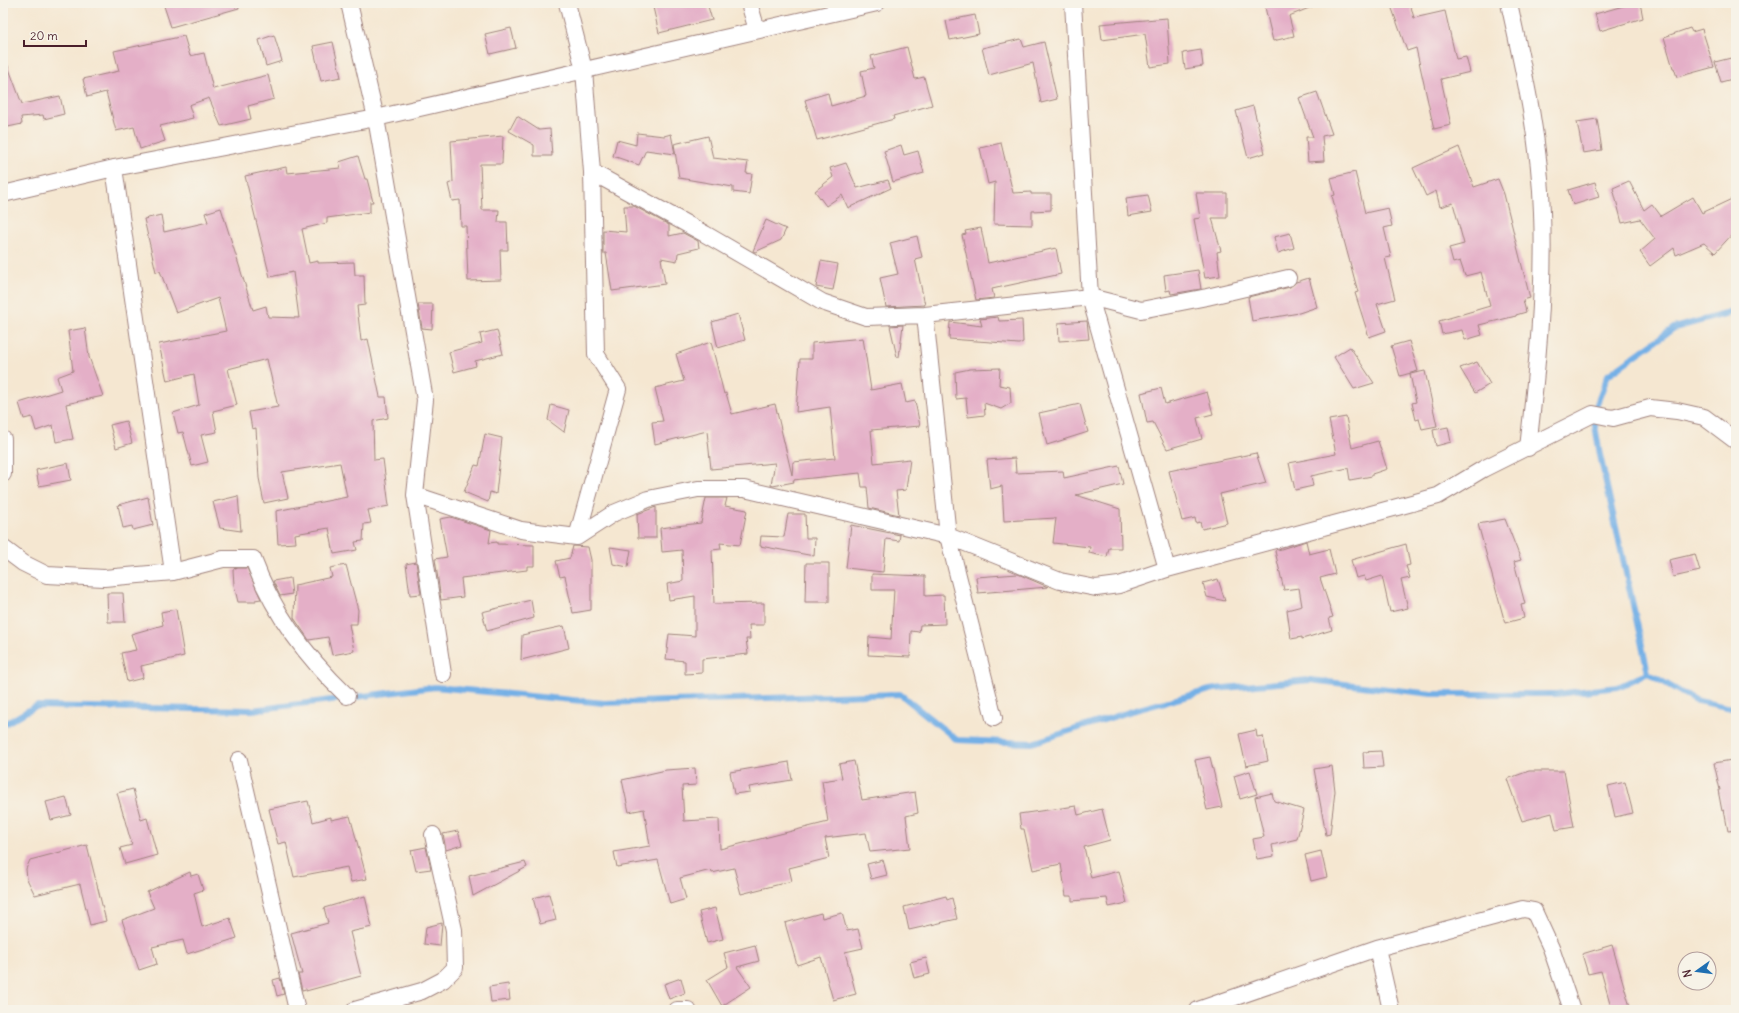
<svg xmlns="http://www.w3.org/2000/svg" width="1739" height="1013" font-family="Delius,sans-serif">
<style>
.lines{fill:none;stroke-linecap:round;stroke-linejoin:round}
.stream{stroke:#75b0e6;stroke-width:6}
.building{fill:#e4afc7}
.street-casing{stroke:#a0837e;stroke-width:18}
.street{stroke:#fff;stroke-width:16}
</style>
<rect width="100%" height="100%" fill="#f7f3e8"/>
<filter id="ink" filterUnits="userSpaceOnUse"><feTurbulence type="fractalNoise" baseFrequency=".025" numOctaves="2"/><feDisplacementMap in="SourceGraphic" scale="8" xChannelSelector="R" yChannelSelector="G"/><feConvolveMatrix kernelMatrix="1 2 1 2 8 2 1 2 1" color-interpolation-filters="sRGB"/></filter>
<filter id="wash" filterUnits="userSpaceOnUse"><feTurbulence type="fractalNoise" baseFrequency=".012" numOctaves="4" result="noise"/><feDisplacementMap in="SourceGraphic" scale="16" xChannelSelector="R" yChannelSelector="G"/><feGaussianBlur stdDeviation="0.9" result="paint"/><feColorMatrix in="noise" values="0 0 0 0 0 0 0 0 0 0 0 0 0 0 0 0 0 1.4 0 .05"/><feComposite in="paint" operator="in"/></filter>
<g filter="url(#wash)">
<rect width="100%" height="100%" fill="#f5e7d1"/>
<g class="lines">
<path class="stream" d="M 1648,673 L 1694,700 L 1736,709
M 3,725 L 36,706 L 252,710 L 435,687 L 604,703 L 900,694 L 957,740 L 1032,743 L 1135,710 L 1214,689 L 1310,680 L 1432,694 L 1556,694 L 1618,687 L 1648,673 L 1600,455 L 1593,414 L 1608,375 L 1674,328 L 1736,311"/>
</g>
<g id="blocks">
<path class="building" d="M 163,3 L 238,3 L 239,8 L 171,27 Z
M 652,3 L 707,3 L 712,20 L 659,33 Z
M 1264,3 L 1319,3 L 1319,4 L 1289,16 L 1294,36 L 1273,41 Z
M 1390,3 L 1410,3 L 1414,18 L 1445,11 L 1456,59 L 1466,57 L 1470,72 L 1441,79 L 1451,125 L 1434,129 L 1416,48 L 1407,51 Z
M 1634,3 L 1640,3 L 1643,18 L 1600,31 L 1595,14 Z
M 975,15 L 979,34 L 950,40 L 946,21 Z
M 1167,18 L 1170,64 L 1150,67 L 1145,34 L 1102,40 L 1100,24 Z
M 511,28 L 516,48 L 490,54 L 485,34 Z
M 1690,28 L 1692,32 L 1702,29 L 1714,67 L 1677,77 L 1674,68 L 1673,68 L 1664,37 Z
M 274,35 L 282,61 L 266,66 L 259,40 Z
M 184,36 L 190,56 L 204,53 L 213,89 L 268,75 L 274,99 L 248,106 L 251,119 L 221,126 L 209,98 L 189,105 L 193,118 L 160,126 L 165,141 L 140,149 L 134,127 L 116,131 L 106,92 L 87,97 L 83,79 L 119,71 L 114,51 Z
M 1021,39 L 1024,47 L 1044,42 L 1057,99 L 1041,103 L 1033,63 L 989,75 L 982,48 Z
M 333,42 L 341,77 L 321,81 L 313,46 Z
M 907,47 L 915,79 L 924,77 L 932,105 L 893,116 L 894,119 L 817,140 L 805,100 L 828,93 L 831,106 L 866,96 L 861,71 L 874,68 L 871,56 Z
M 1201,50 L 1203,66 L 1185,69 L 1183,53 Z
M 3,58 L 5,58 L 22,104 L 60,96 L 64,114 L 44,119 L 43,115 L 21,117 L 22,124 L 3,128 Z
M 1731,58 L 1736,78 L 1721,82 L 1715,62 Z
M 1317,92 L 1332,134 L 1322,136 L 1324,161 L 1308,162 L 1306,137 L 1313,137 L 1299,98 Z
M 1253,106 L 1265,153 L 1248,158 L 1236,111 Z
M 517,116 L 539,130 L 550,129 L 552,156 L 534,156 L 534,145 L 509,131 Z
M 1597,119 L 1602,150 L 1583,153 L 1577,122 Z
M 637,133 L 664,136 L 671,134 L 675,154 L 646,150 L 639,165 L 613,156 L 617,140 L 636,145 Z
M 503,136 L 502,164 L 480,164 L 482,210 L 499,210 L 498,222 L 507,222 L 508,250 L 500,250 L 501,280 L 468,281 L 466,226 L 461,226 L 460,200 L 452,201 L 448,184 L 453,182 L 451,141 Z
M 708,136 L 713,158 L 748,162 L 746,173 L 752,174 L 749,194 L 733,192 L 733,187 L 679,178 L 674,144 Z
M 1001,143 L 1013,193 L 1031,192 L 1031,194 L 1051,194 L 1051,210 L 1032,211 L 1032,225 L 994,224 L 995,182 L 988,184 L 980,148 Z
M 901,145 L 904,155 L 918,151 L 924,173 L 893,182 L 884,151 Z
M 1459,147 L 1474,187 L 1498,179 L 1504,194 L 1530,298 L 1523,300 L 1526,312 L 1516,315 L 1516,316 L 1479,325 L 1482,335 L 1465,340 L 1462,330 L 1442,334 L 1439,321 L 1490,306 L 1481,272 L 1465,276 L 1460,261 L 1453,263 L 1449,248 L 1464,244 L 1453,203 L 1440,207 L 1436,191 L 1426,196 L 1413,168 Z
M 358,156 L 365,179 L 367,179 L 373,202 L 370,202 L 370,212 L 327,218 L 327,223 L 302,229 L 309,263 L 318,261 L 318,263 L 354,262 L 355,275 L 364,275 L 365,305 L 357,306 L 361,341 L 368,339 L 380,397 L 386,397 L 388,418 L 373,421 L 374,460 L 383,459 L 389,506 L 368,510 L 371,523 L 364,524 L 363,541 L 355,542 L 357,550 L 334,554 L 329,528 L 295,534 L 296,543 L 278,544 L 276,511 L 347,497 L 340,463 L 282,472 L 288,498 L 264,503 L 259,478 L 256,428 L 252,429 L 249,412 L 278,407 L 267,359 L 228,369 L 237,405 L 213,411 L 217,432 L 201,435 L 208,462 L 192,466 L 183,432 L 178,433 L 173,413 L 199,405 L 194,374 L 167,381 L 159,344 L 226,331 L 218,298 L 176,313 L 160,271 L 156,272 L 144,219 L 161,215 L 164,232 L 208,222 L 205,213 L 221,208 L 253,310 L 266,306 L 268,317 L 299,318 L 293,272 L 270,277 L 245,176 L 286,167 L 287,173 L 341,168 L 339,162 Z
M 846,163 L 857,188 L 888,180 L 891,188 L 848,208 L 842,195 L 826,206 L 815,191 L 833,177 L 830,168 Z
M 1355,172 L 1365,213 L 1388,208 L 1392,226 L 1384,228 L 1391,257 L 1385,258 L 1395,299 L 1377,304 L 1386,331 L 1369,337 L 1355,293 L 1358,292 L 1332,196 L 1335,195 L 1331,178 Z
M 1629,181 L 1644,210 L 1652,204 L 1661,216 L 1693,197 L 1702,213 L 1736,197 L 1736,230 L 1715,253 L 1704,243 L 1676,255 L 1674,248 L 1650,266 L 1640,252 L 1655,239 L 1640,219 L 1622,223 L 1613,188 Z
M 1595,182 L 1599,197 L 1573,205 L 1568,190 Z
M 1196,193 L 1227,193 L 1227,218 L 1212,218 L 1221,251 L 1217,252 L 1220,276 L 1205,278 L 1194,219 L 1200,218 Z
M 1148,195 L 1152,212 L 1128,216 L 1126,198 Z
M 624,206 L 634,206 L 669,225 L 669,236 L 683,233 L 698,241 L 699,248 L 678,253 L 677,261 L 661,258 L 665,284 L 612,291 L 606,253 L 603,253 L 603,230 L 626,232 Z
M 766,220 L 786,229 L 781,240 L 755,252 L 753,251 Z
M 981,228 L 988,263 L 1056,248 L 1061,274 L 992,289 L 994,298 L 976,300 L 962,235 L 966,234 L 965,231 Z
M 1290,233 L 1294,248 L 1278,253 L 1274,237 Z
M 917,236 L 922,257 L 915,259 L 925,305 L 886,307 L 880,278 L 898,274 L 890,243 Z
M 821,261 L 838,264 L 833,290 L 816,287 Z
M 1198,270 L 1201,289 L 1171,294 L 1170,290 L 1166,291 L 1164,275 Z
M 1309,278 L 1317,307 L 1299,313 L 1252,321 L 1248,297 L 1290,287 L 1296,282 Z
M 418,304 L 433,304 L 432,329 L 422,328 Z
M 738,314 L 745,340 L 718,348 L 712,322 Z
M 998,317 L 999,321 L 1022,320 L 1023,342 L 1019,344 L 949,339 L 950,322 L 982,326 L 980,319 Z
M 1087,321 L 1089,339 L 1059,341 L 1058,323 Z
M 903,325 L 899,357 L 897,357 L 890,326 Z
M 85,328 L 89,357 L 103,396 L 66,404 L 73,439 L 56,442 L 53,425 L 36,431 L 32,417 L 24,419 L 19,403 L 61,390 L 57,377 L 73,371 L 68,331 Z
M 497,330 L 503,354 L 475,361 L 476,366 L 454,372 L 449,352 L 482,343 L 480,334 Z
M 863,338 L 871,390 L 902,384 L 906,403 L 915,401 L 920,426 L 871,430 L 874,463 L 910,459 L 906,490 L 896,491 L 899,515 L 869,508 L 867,487 L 862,487 L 860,473 L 793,480 L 794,482 L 773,486 L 771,485 L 775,463 L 711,469 L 707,431 L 655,444 L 652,422 L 663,421 L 655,388 L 684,381 L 676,354 L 711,342 L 724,394 L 726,393 L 732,414 L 775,404 L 792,475 L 793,462 L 835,458 L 830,407 L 796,412 L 800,359 L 812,359 L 812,343 Z
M 1409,341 L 1418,371 L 1400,376 L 1391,346 Z
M 1350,347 L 1374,383 L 1354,389 L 1334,357 Z
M 1477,362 L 1490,384 L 1475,393 L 1460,368 Z
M 1000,368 L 999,385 L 1010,387 L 1011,403 L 1001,409 L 984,403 L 985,415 L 968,417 L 966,398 L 956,399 L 955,372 L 970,369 Z
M 1425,371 L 1437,426 L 1422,429 L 1419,419 L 1416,420 L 1412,403 L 1416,402 L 1410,374 Z
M 1161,388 L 1165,404 L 1207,392 L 1213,414 L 1197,418 L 1202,439 L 1167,449 L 1153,422 L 1147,423 L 1141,393 Z
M 1080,404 L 1088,432 L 1047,445 L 1039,413 Z
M 551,405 L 569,410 L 564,432 L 548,420 Z
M 1346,417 L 1352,448 L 1378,441 L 1387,469 L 1372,474 L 1372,476 L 1350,480 L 1348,468 L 1311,476 L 1313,486 L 1295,490 L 1289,463 L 1336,454 L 1329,420 Z
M 126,421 L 132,443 L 116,448 L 110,425 Z
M 1448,427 L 1451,442 L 1436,446 L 1433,430 Z
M 485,434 L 502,438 L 496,494 L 490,492 L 488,502 L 464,492 L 475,465 L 479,466 Z
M 1256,453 L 1266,483 L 1220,494 L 1227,523 L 1202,529 L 1200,522 L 1196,523 L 1195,518 L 1182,521 L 1169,471 Z
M 1015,458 L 1016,473 L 1063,471 L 1064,478 L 1119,466 L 1123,484 L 1076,495 L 1120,509 L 1121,548 L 1109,548 L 1107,557 L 1089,553 L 1090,547 L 1053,543 L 1056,518 L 1004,521 L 1002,486 L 990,489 L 987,460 Z
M 68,463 L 71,480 L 39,486 L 36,470 Z
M 238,496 L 241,531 L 220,528 L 213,502 Z
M 148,497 L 153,525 L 133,530 L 132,526 L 123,528 L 118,505 Z
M 706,498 L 727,498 L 725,506 L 747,510 L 740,545 L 720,543 L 721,549 L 712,550 L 714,604 L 764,603 L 764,625 L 749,625 L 750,639 L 746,639 L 748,654 L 702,659 L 702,673 L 685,674 L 685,661 L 666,659 L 669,634 L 695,636 L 695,596 L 669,600 L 667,584 L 683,581 L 682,550 L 662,552 L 660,528 L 701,523 Z
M 656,507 L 656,538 L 638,538 L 637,514 Z
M 788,514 L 805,514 L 806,538 L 815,538 L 814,556 L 760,546 L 761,536 L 784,537 Z
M 451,517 L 491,530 L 489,543 L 497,542 L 497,544 L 534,545 L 534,566 L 527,566 L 527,570 L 461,578 L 463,597 L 441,600 L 435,559 L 447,557 L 440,519 Z
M 1505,519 L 1521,560 L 1514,562 L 1525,604 L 1521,605 L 1524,618 L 1505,623 L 1478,524 Z
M 851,525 L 900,535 L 899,541 L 886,539 L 883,572 L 846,568 Z
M 1306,541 L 1309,554 L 1329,549 L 1335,574 L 1320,578 L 1333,617 L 1329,618 L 1332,630 L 1302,639 L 1302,637 L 1291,639 L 1287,610 L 1302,606 L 1299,588 L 1284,590 L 1275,551 Z
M 1406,544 L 1410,565 L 1406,566 L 1410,578 L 1401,580 L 1408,608 L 1390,612 L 1382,576 L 1366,581 L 1364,576 L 1356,578 L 1351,560 Z
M 573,546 L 588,547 L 591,560 L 591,610 L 573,613 L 565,576 L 560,577 L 556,561 L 570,558 Z
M 610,547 L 631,550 L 628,567 L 613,564 Z
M 1695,554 L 1700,571 L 1673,577 L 1669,560 Z
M 416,562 L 421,594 L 410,595 L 406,564 Z
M 806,563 L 829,563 L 829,602 L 805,602 Z
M 346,565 L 358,610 L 357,624 L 349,624 L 354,651 L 332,655 L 328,637 L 309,640 L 294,618 L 295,585 L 332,577 L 330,568 Z
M 238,568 L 247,568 L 261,599 L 255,600 L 255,602 L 238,602 L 234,585 L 233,570 Z
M 872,574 L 925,576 L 925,596 L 944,595 L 945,624 L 920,625 L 919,632 L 911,631 L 910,657 L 868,655 L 869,637 L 891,639 L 894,590 L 872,590 Z
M 1018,574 L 1048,587 L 978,593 L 976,577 Z
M 290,578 L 292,594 L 280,596 L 273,581 Z
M 1218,579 L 1225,601 L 1207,597 L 1203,583 Z
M 107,593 L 123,593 L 125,622 L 108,622 Z
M 531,600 L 534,618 L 487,631 L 482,612 Z
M 176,609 L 184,656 L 141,666 L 143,678 L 127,682 L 121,653 L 136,650 L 131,634 L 163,625 L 161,612 Z
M 564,626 L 569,648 L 521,660 L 522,635 Z
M 1256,730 L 1257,737 L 1263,736 L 1268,761 L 1246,766 L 1239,734 Z
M 1381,751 L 1383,767 L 1364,768 L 1363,752 Z
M 1210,757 L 1222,807 L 1207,810 L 1195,760 Z
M 1732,760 L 1736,777 L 1736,830 L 1728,831 L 1724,810 L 1722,811 L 1718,790 L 1720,790 L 1714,763 Z
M 854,761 L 862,800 L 915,792 L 918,813 L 906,816 L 910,848 L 870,852 L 866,833 L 825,838 L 829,858 L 789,868 L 792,881 L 741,894 L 734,868 L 712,873 L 711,870 L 680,878 L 686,899 L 670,904 L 658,860 L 617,867 L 614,852 L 650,846 L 644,809 L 629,812 L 622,780 L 666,770 L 695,768 L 696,785 L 682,786 L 684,821 L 719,819 L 720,849 L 828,822 L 822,781 L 842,778 L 839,764 Z
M 789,762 L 792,780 L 749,787 L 750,792 L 734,794 L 730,772 Z
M 1332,766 L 1335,791 L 1330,834 L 1326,835 L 1314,769 Z
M 1250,771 L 1257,794 L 1240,799 L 1234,776 Z
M 1529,771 L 1564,771 L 1574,827 L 1556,830 L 1552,813 L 1522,821 L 1507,779 Z
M 1625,782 L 1633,813 L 1615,817 L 1608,786 Z
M 133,789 L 141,820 L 147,818 L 157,855 L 125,864 L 120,848 L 132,845 L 117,793 Z
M 1272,793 L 1274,801 L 1304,810 L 1297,839 L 1272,845 L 1274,856 L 1257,859 L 1253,839 L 1264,837 L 1255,797 Z
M 66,797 L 71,815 L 51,820 L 46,802 Z
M 308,801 L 313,822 L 331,817 L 331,820 L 350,816 L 367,879 L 351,882 L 347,867 L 294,877 L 286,842 L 278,844 L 269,809 Z
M 1076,806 L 1078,815 L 1102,809 L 1110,840 L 1084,847 L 1091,878 L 1119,871 L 1127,903 L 1109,907 L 1107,898 L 1072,901 L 1072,896 L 1066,896 L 1061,864 L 1033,870 L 1024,829 L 1021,829 L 1019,814 Z
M 458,831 L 462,845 L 446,850 L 443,834 Z
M 87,845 L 106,921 L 90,925 L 80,884 L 35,895 L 27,879 L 26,869 L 30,860 Z
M 426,847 L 431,869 L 416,871 L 411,850 Z
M 1321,851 L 1327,877 L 1311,881 L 1305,855 Z
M 883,860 L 887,875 L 871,879 L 867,864 Z
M 525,862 L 527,867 L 473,896 L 469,876 Z
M 190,872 L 191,876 L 198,874 L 203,890 L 194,893 L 202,927 L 230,918 L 237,938 L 187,954 L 183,940 L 152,947 L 157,964 L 139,970 L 122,920 L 154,908 L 147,892 Z
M 549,894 L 556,920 L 540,924 L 533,898 Z
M 365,896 L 372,927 L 350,932 L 361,976 L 306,991 L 306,989 L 302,990 L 298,974 L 302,974 L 291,933 L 328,923 L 324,908 Z
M 946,896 L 947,900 L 952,898 L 957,919 L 909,930 L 904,907 Z
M 715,908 L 723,939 L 707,943 L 699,912 Z
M 821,913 L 822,918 L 842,913 L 847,931 L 858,929 L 863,948 L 845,952 L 856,994 L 833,1000 L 821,957 L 797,965 L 785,923 Z
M 442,923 L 440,946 L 424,944 L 426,927 Z
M 755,945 L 759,961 L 737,967 L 751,987 L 722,1006 L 707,980 L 728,967 L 724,953 Z
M 1612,945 L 1631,1010 L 1612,1010 L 1601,971 L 1588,974 L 1582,954 Z
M 926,958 L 930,974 L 914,978 L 910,962 Z
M 280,978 L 284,994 L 277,996 L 273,980 Z
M 681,978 L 685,993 L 669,999 L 664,984 Z
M 508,984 L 510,1000 L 491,1002 L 489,987 Z"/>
</g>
</g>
<g filter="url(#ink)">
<use href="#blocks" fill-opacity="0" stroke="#a0837e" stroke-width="1"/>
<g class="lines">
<defs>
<path id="street" d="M 349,3 L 376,118 L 425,400 L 415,495 L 443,674
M 567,3 L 584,70 L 592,172 L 596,354 L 618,389 L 577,537
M 749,3 L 757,30
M 1073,3 L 1090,297 L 1167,569
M 1509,3 C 1524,72 1540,141 1542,212 C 1545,291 1537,369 1528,448
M 114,168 L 173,572
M 592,172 L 705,234 L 822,302 L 866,317 L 925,315 L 1090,297 L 1141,310 L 1207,297 L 1288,278
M 3,194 L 114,168 L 376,118 L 877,3
M 925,315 L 948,536 L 994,718
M 3,439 L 3,474
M 415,495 L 521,530 L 577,537 L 614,513 L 648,499 L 698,489 L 744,489 L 948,536 L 1060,581 L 1096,588 L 1119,585 L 1167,569 L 1438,496 L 1483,469 L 1593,414 L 1613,418 L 1650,408 L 1677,411 L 1704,417 L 1736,441
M 3,548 L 23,563 L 47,575 L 104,578 L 173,572 L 223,559 L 253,559 C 273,613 305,656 347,696
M 239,760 L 297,1010
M 1377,948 L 1391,1010
M 355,1010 L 422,991 L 443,980 L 455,968 L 454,930 L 433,835
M 677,1010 L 688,1010
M 1198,1010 L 1377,948 L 1523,909 L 1534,911 L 1551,948 L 1572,1010"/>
</defs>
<use href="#street" class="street-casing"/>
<use href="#street" class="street"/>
</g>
</g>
<rect width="1739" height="1013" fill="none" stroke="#f7f3e8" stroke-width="16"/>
<g transform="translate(1697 971) rotate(256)"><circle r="19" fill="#f7f3e8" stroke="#b29e9c"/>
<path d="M0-3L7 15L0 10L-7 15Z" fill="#1f6fb2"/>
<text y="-6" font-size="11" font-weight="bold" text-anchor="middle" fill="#4a1f2b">N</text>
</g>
<path d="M24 40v6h62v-6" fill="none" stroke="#4a1f2b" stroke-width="2"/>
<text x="30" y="40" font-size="12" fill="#4a1f2b" stroke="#f7f3e8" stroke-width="3" paint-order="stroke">20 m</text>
</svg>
